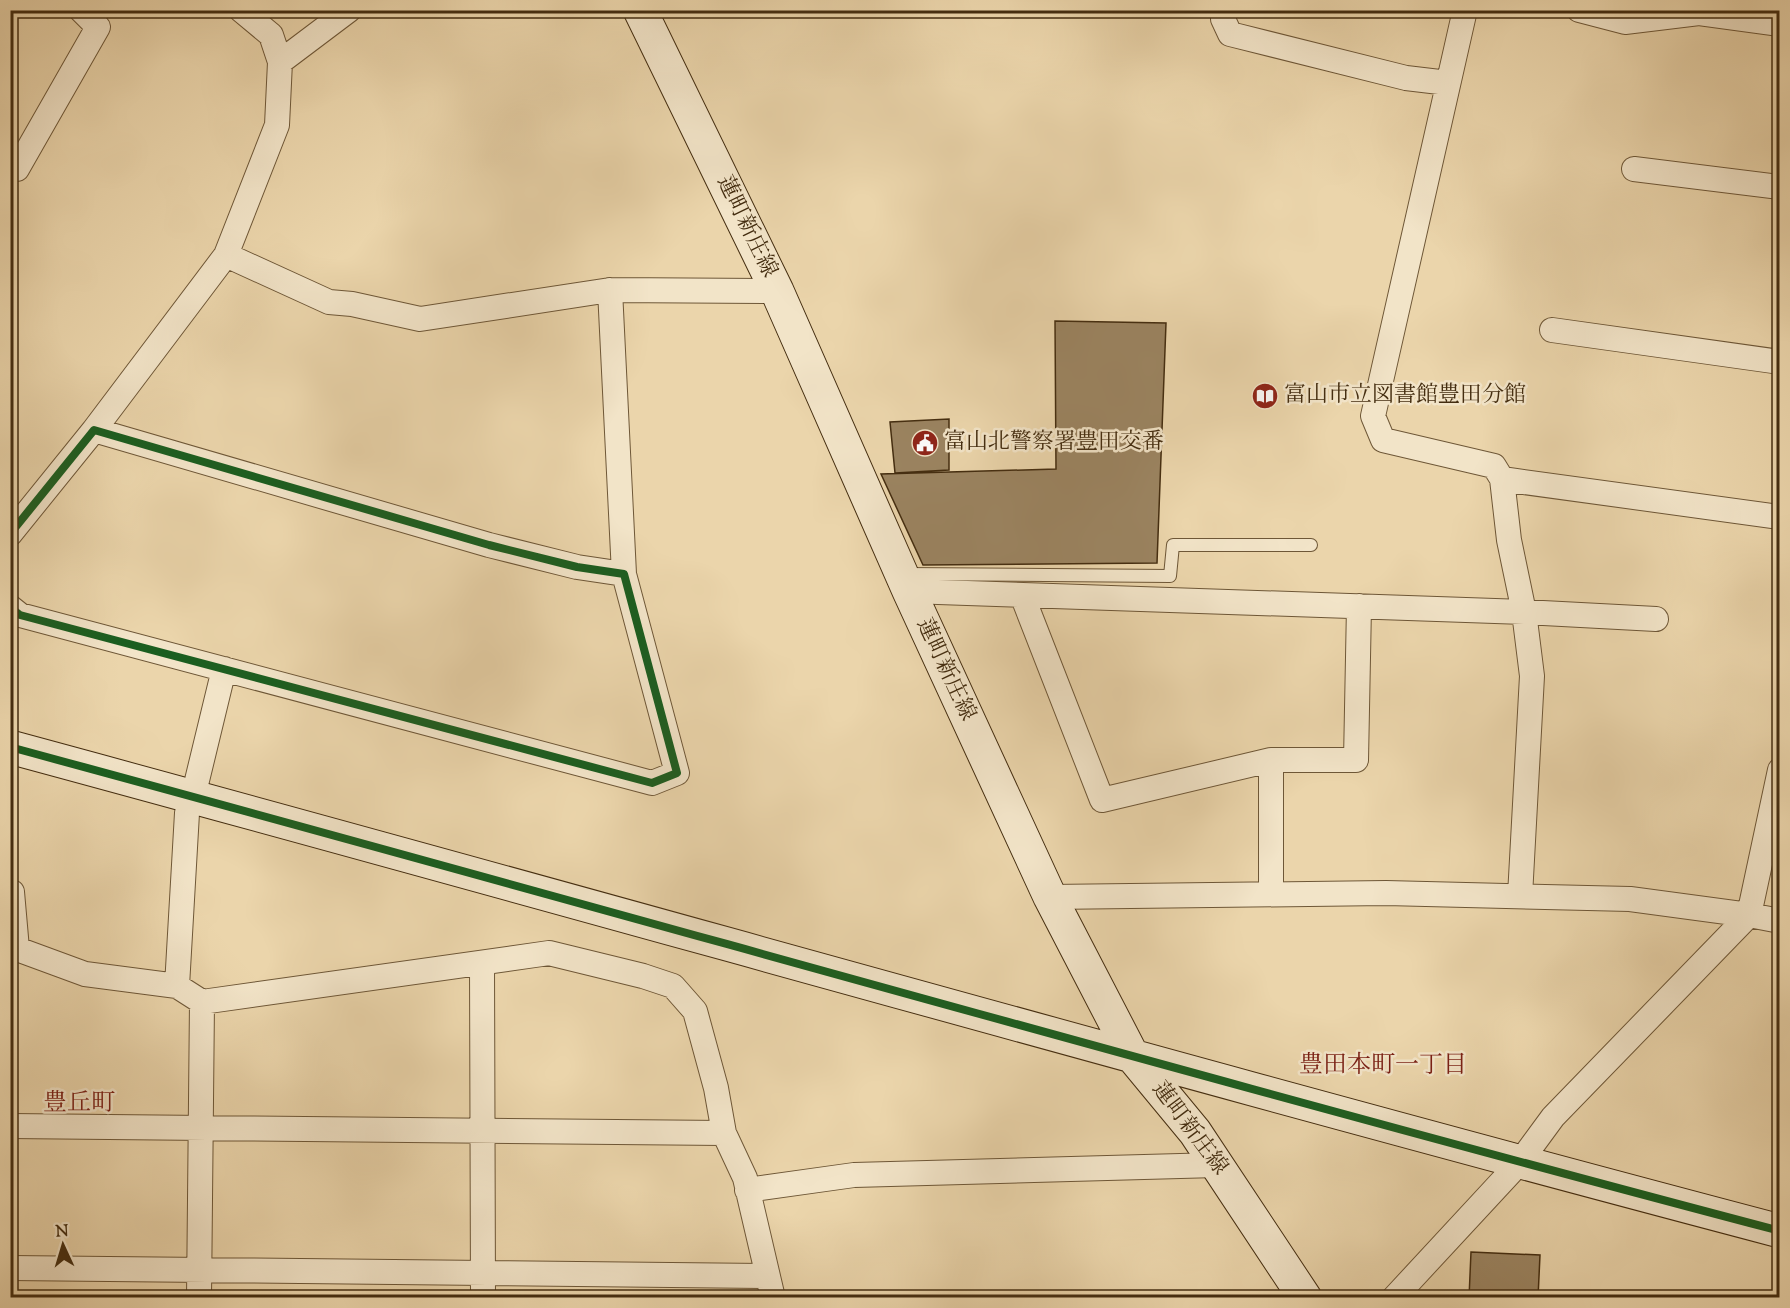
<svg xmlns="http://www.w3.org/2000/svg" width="1790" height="1308" font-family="'Sorts Mill Goudy','Noto Serif JP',serif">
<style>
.building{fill:#9b8461;stroke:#442d10;stroke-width:1.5}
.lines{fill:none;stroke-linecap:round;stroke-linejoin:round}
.lane-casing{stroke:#6e5737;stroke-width:14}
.street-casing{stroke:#6e5737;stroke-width:26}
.secondary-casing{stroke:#442d10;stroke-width:35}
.lane{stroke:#f2e4c8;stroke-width:12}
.street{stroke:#f2e4c8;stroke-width:24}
.secondary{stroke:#f2e4c8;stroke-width:33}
.cycleway-casing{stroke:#f2e4c8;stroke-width:11}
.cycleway{stroke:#1b5e20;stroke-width:8}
.labels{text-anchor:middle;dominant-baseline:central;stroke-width:5;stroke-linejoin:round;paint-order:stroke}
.street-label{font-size:22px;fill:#442d10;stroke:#f2e4c8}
.poi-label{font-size:22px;fill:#442d10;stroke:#f2e4c8;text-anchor:start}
.neighbourhood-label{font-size:24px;fill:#7a1f14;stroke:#f2e4c8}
</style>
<rect width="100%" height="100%" fill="#ebd5ab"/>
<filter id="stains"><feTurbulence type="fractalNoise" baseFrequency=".00333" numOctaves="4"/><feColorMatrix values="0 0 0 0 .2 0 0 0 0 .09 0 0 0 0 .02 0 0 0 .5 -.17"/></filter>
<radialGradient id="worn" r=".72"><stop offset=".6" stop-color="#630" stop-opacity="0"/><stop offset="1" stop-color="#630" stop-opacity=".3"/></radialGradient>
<path class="building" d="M 1055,321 L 1166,323 L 1157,563 L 923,565 L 881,474 L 1056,469 Z
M 949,419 L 949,470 L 895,473 L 890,422 Z
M 1471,1252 L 1540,1255 L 1538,1298 L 1469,1298 Z"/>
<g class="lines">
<defs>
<path id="lane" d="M 903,574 L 1170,576 L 1173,545 L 1311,545"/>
<path id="street" d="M 1225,10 L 1223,19 L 1230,34 L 1406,78 L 1448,83
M 1465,10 L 1373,416 L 1383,440 L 1494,466 L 1502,479 L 1509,540 L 1524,612 L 1532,676 L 1520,896
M 1579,10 L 1625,22 L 1699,13 L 1780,24
M 280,62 L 349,10
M 17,169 L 98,27 L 81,10
M 1634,169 L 1780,187
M 226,255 L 329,302 L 352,304 L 420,319 L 610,290 L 777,291
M 610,290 L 624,574
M 1552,330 L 1780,362
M 94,430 L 226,255 L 277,125 L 280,62 L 271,35 L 241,10
M 1502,479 L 1780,517
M 10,534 L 94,430 L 489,545 L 577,567 L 624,574 L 677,773 L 652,783 L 20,615 L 10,607
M 909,591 L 1524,612 L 1656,619
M 1022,595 L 1102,800 L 1271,760 L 1356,760 L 1359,606
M 224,669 L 193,797 L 187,813 L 177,986 L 202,1002 L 549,953 L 643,976 L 673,986 L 695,1011 L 716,1088 L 724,1133 L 745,1178 L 773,1298
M 1271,760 L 1271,893
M 12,892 L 17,949 L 85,974 L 177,986
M 1050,897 L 1386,893 L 1630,899 L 1749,915 L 1780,921
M 482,963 L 483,1298
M 10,1126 L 724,1133
M 747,1190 L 854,1175 L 1217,1165
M 10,1268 L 767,1276
M 199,1298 L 202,1002
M 1394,1298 L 1520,1162 L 1553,1117 L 1749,915 L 1780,770"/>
<path id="secondary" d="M 640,10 L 777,291 L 909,591 L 1050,897 L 1133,1057 L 1195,1132 L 1305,1298
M 10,747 C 601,907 1188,1075 1780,1231"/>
</defs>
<use href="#lane" class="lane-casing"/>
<use href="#street" class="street-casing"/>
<use href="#secondary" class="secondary-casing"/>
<use href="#lane" class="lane"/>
<use href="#street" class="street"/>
<use href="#secondary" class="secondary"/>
<defs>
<path id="cycleway" d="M 10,534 L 94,430 L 489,545 L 577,567 L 624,574 L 677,773 L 652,783 L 20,615 L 10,607
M 10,747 C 601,907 1188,1075 1780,1231"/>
</defs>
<use href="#cycleway" class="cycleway-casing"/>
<use href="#cycleway" class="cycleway"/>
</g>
<defs>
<symbol id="library-disc" viewBox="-11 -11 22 22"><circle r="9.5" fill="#8f2418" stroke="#f2e4c8"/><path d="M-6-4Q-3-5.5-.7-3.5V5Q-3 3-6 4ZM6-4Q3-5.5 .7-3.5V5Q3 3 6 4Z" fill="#fff"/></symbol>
<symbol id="civic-disc" viewBox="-11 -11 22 22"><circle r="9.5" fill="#8f2418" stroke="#f2e4c8"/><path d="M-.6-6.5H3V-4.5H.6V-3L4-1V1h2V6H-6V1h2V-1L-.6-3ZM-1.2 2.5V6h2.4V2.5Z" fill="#fff"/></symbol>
</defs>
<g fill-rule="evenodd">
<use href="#library-disc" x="1250" y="381" width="30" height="30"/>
<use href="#civic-disc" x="910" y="428" width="30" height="30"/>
</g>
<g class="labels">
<g class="street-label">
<text transform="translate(746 227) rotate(64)">蓮町新庄線</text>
<text transform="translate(945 670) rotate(65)">蓮町新庄線</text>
<text transform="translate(1189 1129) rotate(53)">蓮町新庄線</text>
</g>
<g class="poi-label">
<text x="1284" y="396">富山市立図書館豊田分館</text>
<text x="944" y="443">富山北警察署豊田交番</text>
</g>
<g class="neighbourhood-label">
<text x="1383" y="1066">豊田本町一丁目</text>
<text x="79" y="1104">豊丘町</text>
</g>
</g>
<rect width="1790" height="1308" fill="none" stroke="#ebd5ab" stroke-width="36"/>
<rect x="12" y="12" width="1766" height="1284" fill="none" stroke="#442d10" stroke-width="3"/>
<rect x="18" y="18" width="1754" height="1272" fill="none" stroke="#442d10" stroke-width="1.5"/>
<g transform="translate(63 1245) rotate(356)" stroke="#f2e4c8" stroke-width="4.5" paint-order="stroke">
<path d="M0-4.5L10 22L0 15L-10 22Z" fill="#442d10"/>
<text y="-9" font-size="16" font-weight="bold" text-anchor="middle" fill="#442d10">N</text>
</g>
<rect width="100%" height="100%" filter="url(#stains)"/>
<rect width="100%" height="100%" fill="url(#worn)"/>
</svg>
